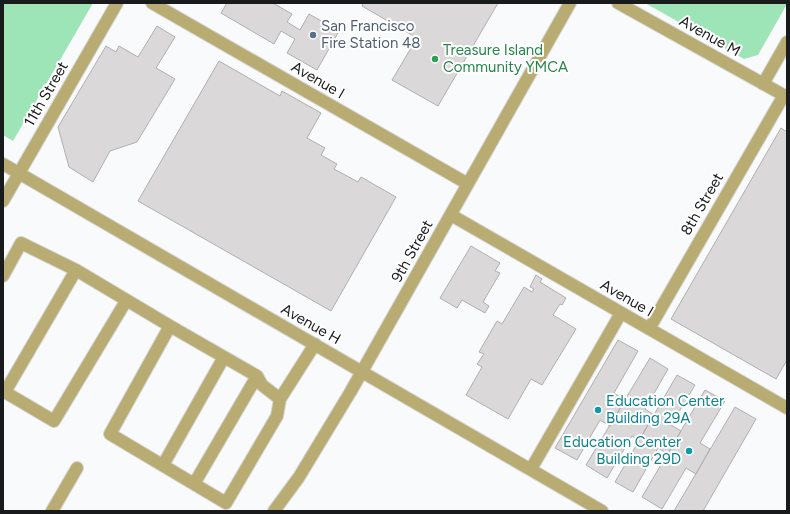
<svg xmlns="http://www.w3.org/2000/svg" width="790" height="514" font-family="Figtree,sans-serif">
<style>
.green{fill:#9de5b6}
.building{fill:#dbd8da;stroke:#b0aeaf}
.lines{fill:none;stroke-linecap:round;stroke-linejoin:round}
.minor-casing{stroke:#d5d6d8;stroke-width:14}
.minor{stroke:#b8ac72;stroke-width:12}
.service-dot{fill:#5c6f8a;stroke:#fff;stroke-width:1.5}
.leisure-dot{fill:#2e9e5b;stroke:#fff;stroke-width:1.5}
.culture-dot{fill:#0f9aa8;stroke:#fff;stroke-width:1.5}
.labels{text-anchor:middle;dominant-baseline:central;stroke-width:4;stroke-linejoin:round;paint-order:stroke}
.service-label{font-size:15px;fill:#4e5e75;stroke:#fff;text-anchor:start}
.street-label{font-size:15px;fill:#191a1b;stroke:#fff}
.leisure-label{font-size:15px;fill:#27864d;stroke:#fff;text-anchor:start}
.culture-label{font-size:15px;fill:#0d838f;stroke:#fff;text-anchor:start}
</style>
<rect width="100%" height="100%" fill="#f9fafc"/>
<path class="green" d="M 3,3 L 93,3 L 13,141 L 3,135 Z
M 645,3 L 787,3 L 787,4 L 758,55 L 744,59 Z"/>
<path class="building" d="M 227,3 L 273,3 L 292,14 L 287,22 L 300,30 L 309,14 L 339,31 L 317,70 L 287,53 L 295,39 L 281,31 L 274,44 L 221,13 Z
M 363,3 L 498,3 L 438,106 L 392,80 L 417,38 L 362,6 Z
M 157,26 L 175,37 L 156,68 L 175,79 L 137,142 L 110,151 L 93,182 L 69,167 L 58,127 L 106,46 L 116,52 L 119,46 L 138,57 Z
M 219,61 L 280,96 L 282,91 L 321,113 L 307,138 L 325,148 L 321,155 L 337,164 L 334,169 L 358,182 L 361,177 L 396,197 L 331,311 L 138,201 Z
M 781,128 L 787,132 L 787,360 L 776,379 L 671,319 Z
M 471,246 L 500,263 L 495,271 L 500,273 L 483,302 L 489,306 L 485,313 L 462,300 L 457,308 L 440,298 Z
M 536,275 L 542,279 L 540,282 L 566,298 L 562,305 L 560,304 L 553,315 L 576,329 L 542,385 L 531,379 L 508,419 L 466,395 L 482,367 L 477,364 L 484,354 L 479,352 L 497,321 L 502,324 L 524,287 L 532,292 L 534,289 L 530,287 Z
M 618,340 L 638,351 L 614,393 L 625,400 L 610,426 L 600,420 L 577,460 L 555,448 Z
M 650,358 L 668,369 L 645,409 L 654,415 L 639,440 L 632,436 L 607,478 L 586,465 Z
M 677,375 L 695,385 L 671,425 L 681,431 L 668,454 L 658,448 L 633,492 L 615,482 Z
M 705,390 L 725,401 L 700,443 L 710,449 L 696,474 L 686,468 L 662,509 L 642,497 Z
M 735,407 L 756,419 L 703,511 L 674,511 Z"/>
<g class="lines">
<defs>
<path id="minor" d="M 152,3 L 468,184
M 618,3 L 787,97
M 763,84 L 787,42
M 3,164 L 602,511
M 3,201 L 117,3
M 451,215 L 787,408
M 3,276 L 21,243 L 76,270 L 170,326 L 110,434 L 226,503 L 277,416 L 280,399 L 315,344
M 170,326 L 257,376 L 262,385 L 280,399
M 649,329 L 784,95
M 3,391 L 54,421 L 126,301
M 5,392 L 76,270
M 163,465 L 224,357
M 531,469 L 621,313
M 194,484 L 257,376
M 52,511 L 77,468
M 274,511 L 299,477 L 351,391 L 570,3"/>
</defs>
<use href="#minor" class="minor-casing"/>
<use href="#minor" class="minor"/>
</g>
<circle class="service-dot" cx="313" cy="35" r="4"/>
<circle class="leisure-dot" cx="435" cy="59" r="4"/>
<g class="culture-dot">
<circle cx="598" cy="410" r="4"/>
<circle cx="689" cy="451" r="4"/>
</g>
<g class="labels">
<g class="service-label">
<text x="321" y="26">San Francisco<tspan x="321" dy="17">Fire Station 48</tspan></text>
</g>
<g class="street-label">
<text transform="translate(710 36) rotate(29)">Avenue M</text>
<text transform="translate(318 80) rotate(30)">Avenue I</text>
<text transform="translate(46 94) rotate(-60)">11th Street</text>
<text transform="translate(702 204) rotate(-60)">8th Street</text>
<text transform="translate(412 251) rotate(-61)">9th Street</text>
<text transform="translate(627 298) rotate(30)">Avenue I</text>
<text transform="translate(311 324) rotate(30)">Avenue H</text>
</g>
<g class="leisure-label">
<text x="443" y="50">Treasure Island<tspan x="443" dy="17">Community YMCA</tspan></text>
</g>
<g class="culture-label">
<text x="606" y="401">Education Center<tspan x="606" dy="17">Building 29A</tspan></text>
<text x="681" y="442" text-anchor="end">Education Center<tspan x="681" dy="17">Building 29D</tspan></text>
</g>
</g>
<rect width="790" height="514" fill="none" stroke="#191a1b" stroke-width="8"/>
</svg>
